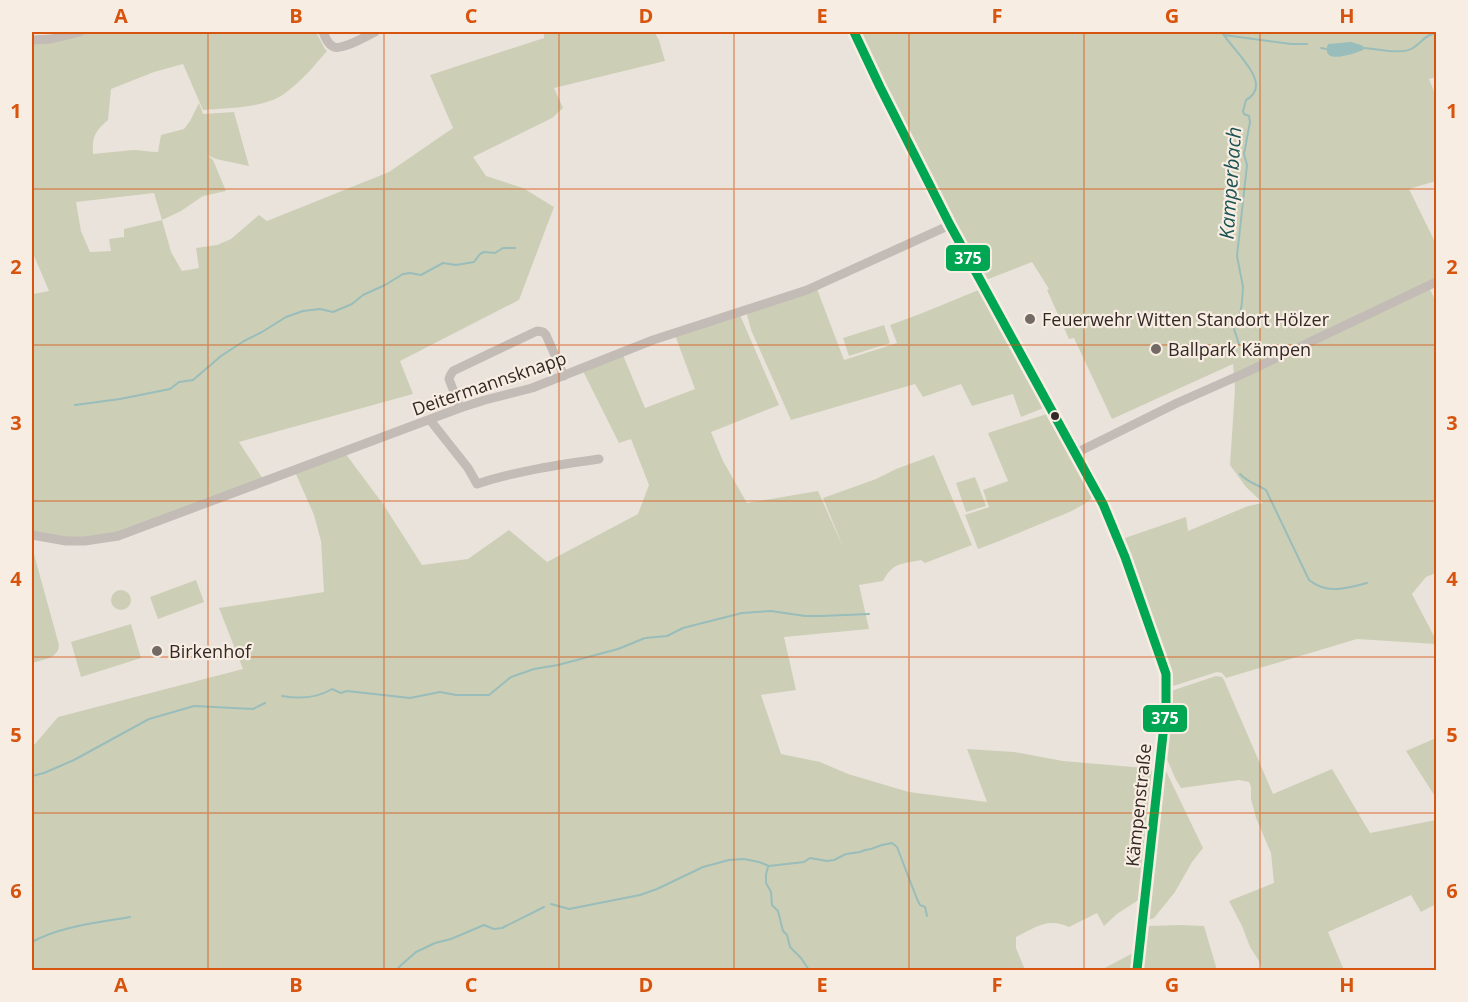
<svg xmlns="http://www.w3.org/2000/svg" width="1468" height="1002" font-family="'Open Sans',sans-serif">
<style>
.green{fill:#cccfb6;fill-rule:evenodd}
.water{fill:#99bdba}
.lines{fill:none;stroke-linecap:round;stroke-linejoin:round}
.stream{stroke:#99bdba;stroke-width:2}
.minor{stroke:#c3bbb6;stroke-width:9}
.bus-1-casing{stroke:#f8ede2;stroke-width:14}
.bus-1{stroke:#00a651;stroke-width:9}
.grid{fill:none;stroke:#d6540e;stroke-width:1.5;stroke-opacity:0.55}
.poi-dot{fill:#736965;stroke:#f8ede2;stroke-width:2}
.bus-dot{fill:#332825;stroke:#f8ede2;stroke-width:2}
.labels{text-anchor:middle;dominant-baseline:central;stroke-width:4.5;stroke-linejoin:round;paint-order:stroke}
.poi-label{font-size:18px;fill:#332825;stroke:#f8ede2;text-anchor:start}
.street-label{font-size:18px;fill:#332825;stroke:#f8ede2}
.water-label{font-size:20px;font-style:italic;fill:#1b5353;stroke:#f8ede2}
.line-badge{stroke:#f8ede2;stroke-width:2}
.badge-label{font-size:16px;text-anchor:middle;font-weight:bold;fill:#fff}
.neatline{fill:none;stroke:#d6540e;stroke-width:2}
.grid-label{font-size:20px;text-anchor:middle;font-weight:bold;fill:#d6540e}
</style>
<rect width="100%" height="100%" fill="#eae3dc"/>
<path class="green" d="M 92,32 L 316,32 L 325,49 L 327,51 C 314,66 301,82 284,94 C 265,108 226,108 203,110 L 183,64 L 154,72 L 111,89 L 108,120 C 95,131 92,137 93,154 C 106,153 120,151 133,150 C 141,150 149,152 158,152 L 161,135 L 184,129 L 190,121 L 199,103 L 203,114 L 234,112 L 249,166 L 216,159 L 207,155 L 213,160 L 226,191 L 203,196 L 181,211 L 162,220 L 171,252 L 182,271 L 199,268 L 196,248 L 217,245 L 231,239 L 259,215 L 267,221 L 389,172 L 453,128 L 430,75 L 544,38 L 544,32 L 654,32 L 659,40 L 665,61 L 554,88 L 563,108 L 552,118 L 473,157 L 486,176 L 523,188 L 554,207 L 519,300 L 400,361 L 413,394 L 239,442 L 263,479 L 118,533 L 89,537 L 66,539 L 32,532 L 32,296 L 33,294 L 49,291 L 32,251 L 32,43 L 52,41 ZM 154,193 L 162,220 L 124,229 L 124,237 L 109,239 L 111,251 L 90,252 L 81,231 L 76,202 Z
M 857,32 L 1436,32 L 1436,77 L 1429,79 L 1436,96 L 1436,181 L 1409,189 L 1436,244 L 1436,279 L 1427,283 L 1436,302 L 1436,573 L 1426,577 L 1412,594 L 1436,640 L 1436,644 L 1357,639 L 1226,678 L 1222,673 L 1217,672 L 1170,687 L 1122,539 L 1186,517 L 1188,531 L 1248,506 L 1263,503 L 1246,487 L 1230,465 L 1235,389 L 1233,364 L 1112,419 L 1074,338 L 1069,339 L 1047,290 L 1049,289 L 1032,262 L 986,280 L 976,268 Z
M 817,289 L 844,360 L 897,343 L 890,325 L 920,314 L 981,289 L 1046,407 L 1021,417 L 1013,394 L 972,406 L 961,384 L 923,397 L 915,384 L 791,420 L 751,330 L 747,315 L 749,312 Z
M 740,315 L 779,405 L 711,432 L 723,461 L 747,503 L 818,491 L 844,549 L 823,498 L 876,479 L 896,469 L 934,455 L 972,545 L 925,563 L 921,560 C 902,564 893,562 883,581 L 859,585 L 869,629 L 784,637 L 796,690 L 761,695 L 781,754 L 820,762 L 848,774 L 909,792 L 987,802 L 967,749 L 1014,752 L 1063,761 L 1145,768 L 1152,771 L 1154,780 L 1140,899 L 1117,914 L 1104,926 L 1097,913 L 1069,927 C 1047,917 1035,928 1016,937 L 1016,948 L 1025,970 L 32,970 L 32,744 L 35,744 L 58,717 L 243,669 L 219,608 L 324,592 L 321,541 L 314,515 L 295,472 L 345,453 L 383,504 L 422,565 L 468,559 L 509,530 L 547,562 L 638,514 L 649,485 L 631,439 L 619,443 L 583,371 L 623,355 L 645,408 L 695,389 L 675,335 Z
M 884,325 L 890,343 L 849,356 L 843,338 Z
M 1050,413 L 1095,495 C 1083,508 1062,515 1045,522 C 1023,531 1001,541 978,549 L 965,515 L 989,507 L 983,490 L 1008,481 L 988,433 Z
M 975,477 L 986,506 L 966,512 L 956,483 Z
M 32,547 L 59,645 C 58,659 44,659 32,663 Z
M 196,580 L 204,602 L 158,619 L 150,597 Z
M111 600a10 10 0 1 1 20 0a10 10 0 1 1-20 0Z
M 131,624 L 141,658 L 81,677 L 71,642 Z
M 1216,676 L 1222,677 L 1224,680 L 1273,794 L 1332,769 L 1370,833 L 1436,820 L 1436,904 L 1421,912 L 1411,895 L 1328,932 L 1344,970 L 1260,970 L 1261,968 L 1259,961 L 1250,947 L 1242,926 L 1229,901 L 1274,883 L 1271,853 L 1256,818 L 1251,799 L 1251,787 L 1249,782 L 1239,780 L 1181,788 L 1175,778 L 1164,752 L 1171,691 Z
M 1436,738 L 1436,798 L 1406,751 Z
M 1163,768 L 1165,769 L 1203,848 L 1192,862 L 1175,892 L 1154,918 L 1145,921 Z
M 1180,925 L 1204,926 L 1217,970 L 1140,970 L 1145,929 L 1148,926 Z
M 1135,952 L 1134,970 L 1101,970 Z"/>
<path class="water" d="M 1351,42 L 1361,45 L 1365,48 L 1363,50 C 1353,54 1320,66 1328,44 Z"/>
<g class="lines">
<path class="stream" d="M 1222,32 C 1230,48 1276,84 1246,100 L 1243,111 L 1244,114 L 1249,116 L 1250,122 L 1244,154 L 1247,165 L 1237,256 L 1243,287 L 1242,302 L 1240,316
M 1224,35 L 1291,44 L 1307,44
M 1321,48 L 1326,49
M 1365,48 C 1377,49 1402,55 1413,48 C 1422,42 1425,35 1436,33
M 1234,329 L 1239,344
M 75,405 L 120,399 L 170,389 L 179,382 L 193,380 L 221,356 L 244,341 L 262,332 L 286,317 L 303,311 L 320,309 L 333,312 L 352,304 L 363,295 L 385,285 L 403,274 L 410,273 L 421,275 L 443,263 L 456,265 L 474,262 L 480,254 L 484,252 L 495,253 L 503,248 L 515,248
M 1240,474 C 1250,484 1255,483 1266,490 L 1309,580 C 1328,595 1346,588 1367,583
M 282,696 C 299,699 317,698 332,689 L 341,693 L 347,691 L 410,698 L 440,692 L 456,695 L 489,695 L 511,677 L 534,669 L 558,665 L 618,649 L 645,638 L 667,636 L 683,628 L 742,613 L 771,611 L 805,616 L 821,616 L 869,614
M 32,776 L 44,773 L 74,760 L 149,719 L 194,706 L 253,709 L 265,703
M 768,867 L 766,874 L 766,883 L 771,892 L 772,905 L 778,911 L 783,931 L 787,935 L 790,947 L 801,958 L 809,970
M 551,904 L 569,909 L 640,895 L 657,889 L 703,867 L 729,860 L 744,859 L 759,862 L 769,866 L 804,862 L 810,858 L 827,861 L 834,860 L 846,854 L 860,852 L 865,850 L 871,849 L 882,845 L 892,843 L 897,847 L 917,899 L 920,905 L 925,907 L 927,916
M 32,942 C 61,926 97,923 130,917
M 397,970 L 400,966 L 416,952 L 435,943 L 451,939 L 484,925 L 494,929 L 502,928 L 544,907"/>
<path class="minor" d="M 323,32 C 325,37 328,45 334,47 C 343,50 367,36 375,32
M 854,32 L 880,87 L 950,225 L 1103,504 L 1125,557 L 1166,674 L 1167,690 L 1166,707 L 1137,970
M 32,40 L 51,39 L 80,32
M 460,408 L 449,379 L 450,376 L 453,371 L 537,331 L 543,332 L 546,335 L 564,376
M 430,420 L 468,468 L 477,484 C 517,471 557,465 599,459
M 1076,453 L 1177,403 L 1247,372 L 1436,282
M 32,535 L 66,541 L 85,541 L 118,536 L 460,408 L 485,400 L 532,388 L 653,340 L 807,290 L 950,225"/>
<defs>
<path id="bus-1" d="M 854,32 L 880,87 L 950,225 L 1103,504 L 1125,557 L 1166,674 L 1166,707 L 1137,970"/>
</defs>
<use href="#bus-1" class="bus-1-casing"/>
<use href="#bus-1" class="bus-1"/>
</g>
<path class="grid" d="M 208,32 L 208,970M 384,32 L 384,970M 559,32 L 559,970M 734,32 L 734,970M 909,32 L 909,970M 1084,32 L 1084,970M 1260,32 L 1260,970M 32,189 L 1436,189M 32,345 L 1436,345M 32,501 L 1436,501M 32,657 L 1436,657M 32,813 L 1436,813"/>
<g class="poi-dot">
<circle cx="1030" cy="319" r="6"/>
<circle cx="1156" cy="349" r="6"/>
<circle cx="157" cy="651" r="6"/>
</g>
<circle class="bus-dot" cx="1055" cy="416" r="5"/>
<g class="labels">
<g class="poi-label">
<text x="1042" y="319">Feuerwehr Witten Standort Hölzer</text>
<text x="1168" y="349">Ballpark Kämpen</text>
<text x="169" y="651">Birkenhof</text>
</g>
<g class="street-label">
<text transform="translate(489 383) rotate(-19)">Deitermannsknapp</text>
<text transform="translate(1138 805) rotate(-84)">Kämpenstraße</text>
</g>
<g class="water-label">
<text transform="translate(1230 183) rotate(-86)">Kamperbach</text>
</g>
</g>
<g class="line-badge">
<rect x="945" y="244" width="46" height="28" rx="6" fill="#00a651"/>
<rect x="1142" y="704" width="46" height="29" rx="6" fill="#00a651"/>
</g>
<g class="badge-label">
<text x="968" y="264">375</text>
<text x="1165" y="724">375</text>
</g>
<rect width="1468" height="1002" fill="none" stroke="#f8ede2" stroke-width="66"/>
<rect x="33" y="33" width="1402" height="936" class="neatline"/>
<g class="grid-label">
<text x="121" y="23">A</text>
<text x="296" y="23">B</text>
<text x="471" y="23">C</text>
<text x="646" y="23">D</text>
<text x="822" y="23">E</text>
<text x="997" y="23">F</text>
<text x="1172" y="23">G</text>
<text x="1347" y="23">H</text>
<text x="16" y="118">1</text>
<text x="1452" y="118">1</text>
<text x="16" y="274">2</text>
<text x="1452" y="274">2</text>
<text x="16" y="430">3</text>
<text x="1452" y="430">3</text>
<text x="16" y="586">4</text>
<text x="1452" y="586">4</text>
<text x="16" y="742">5</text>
<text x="1452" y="742">5</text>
<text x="16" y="898">6</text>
<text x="1452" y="898">6</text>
<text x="121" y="992">A</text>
<text x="296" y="992">B</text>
<text x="471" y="992">C</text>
<text x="646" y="992">D</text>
<text x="822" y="992">E</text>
<text x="997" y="992">F</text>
<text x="1172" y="992">G</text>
<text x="1347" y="992">H</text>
</g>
</svg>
